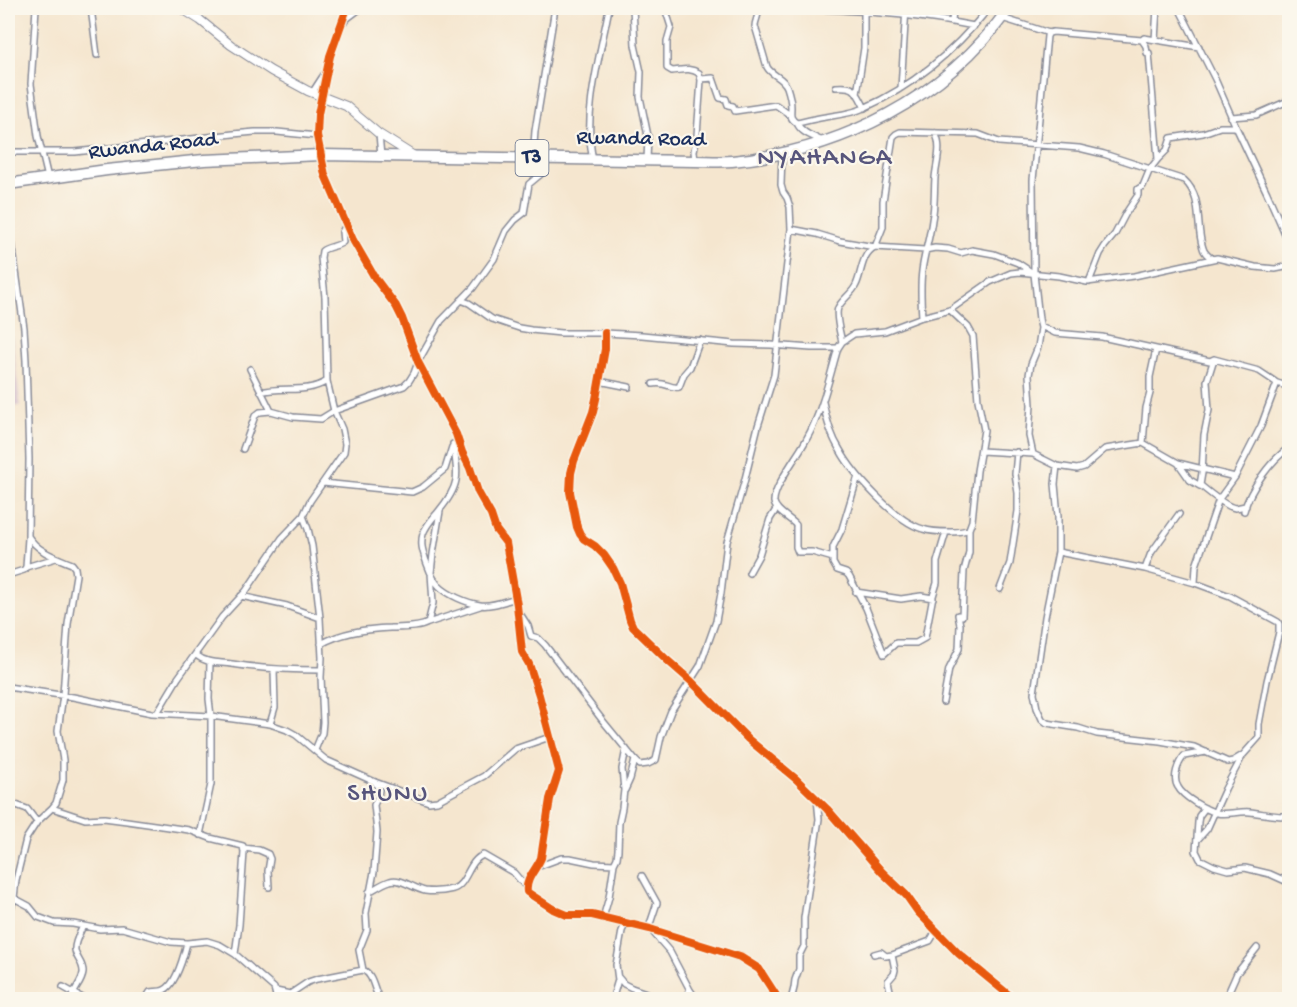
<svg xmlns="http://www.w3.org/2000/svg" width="1297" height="1007" font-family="'Gochi Hand',sans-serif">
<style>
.industrial{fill:#d1bdcc}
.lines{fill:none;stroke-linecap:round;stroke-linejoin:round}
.street-casing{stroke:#888a96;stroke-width:8}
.secondary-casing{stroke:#888a96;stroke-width:10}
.highway-casing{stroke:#888a96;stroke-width:13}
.street{stroke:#fff;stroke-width:5}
.secondary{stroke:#fff;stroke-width:8}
.highway{stroke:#fff;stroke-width:10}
.cycleway-casing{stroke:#fbf7ec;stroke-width:11}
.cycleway{stroke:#e8590c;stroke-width:8}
.labels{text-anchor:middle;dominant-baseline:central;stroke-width:4.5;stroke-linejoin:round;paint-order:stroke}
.shield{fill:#fbf7ec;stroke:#5e6b89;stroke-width:1.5}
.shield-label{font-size:21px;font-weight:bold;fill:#1b2f5e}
.street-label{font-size:22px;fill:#1b2f5e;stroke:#fbf7ec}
.quarter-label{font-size:26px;letter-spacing:1.5px;fill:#57557c;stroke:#fbf7ec}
</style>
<rect width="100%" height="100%" fill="#fbf7ec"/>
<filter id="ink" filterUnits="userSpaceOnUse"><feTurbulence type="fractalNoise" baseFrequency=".0167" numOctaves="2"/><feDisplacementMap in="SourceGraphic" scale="12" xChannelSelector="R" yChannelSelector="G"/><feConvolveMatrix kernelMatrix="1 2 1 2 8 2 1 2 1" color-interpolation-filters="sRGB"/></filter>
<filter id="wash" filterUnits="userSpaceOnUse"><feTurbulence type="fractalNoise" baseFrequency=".008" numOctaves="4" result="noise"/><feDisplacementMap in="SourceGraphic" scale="24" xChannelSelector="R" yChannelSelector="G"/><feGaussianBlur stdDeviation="1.35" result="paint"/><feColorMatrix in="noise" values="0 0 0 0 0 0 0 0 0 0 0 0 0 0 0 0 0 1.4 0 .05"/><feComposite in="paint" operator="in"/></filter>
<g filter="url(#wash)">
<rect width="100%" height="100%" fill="#f5e6cf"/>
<path class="industrial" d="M 8,305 L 20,405 L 8,409 Z"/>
</g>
<g filter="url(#ink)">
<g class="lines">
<defs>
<path id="street" d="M 36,8 L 31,84 L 38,136 L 48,178
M 91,8 L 97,55
M 347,8 L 330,56 L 318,114 L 317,136 L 325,175 L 353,240 L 375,278 L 396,306 L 402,318 L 418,362 L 456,434 L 462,452 L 470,468 L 478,492 L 491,515 L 496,530 L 506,543 L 517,605 L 522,652 L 529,664 L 539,695 L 558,767 L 559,771 L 550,799 L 541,858 C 536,870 525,879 527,892 L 553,909 L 567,915 L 592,915 L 650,929 L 740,957 L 759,969 L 779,1000
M 633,8 L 635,45 L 641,72 L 640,97 L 648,136 L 647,160
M 665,8 L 671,27 L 667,41 L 667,68 L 672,71 C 683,70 689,67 699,73 L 701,80 L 697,135 L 694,151 L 695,161
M 758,8 C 760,14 755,20 755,26 L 767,67 C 772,76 783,77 787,87 C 789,93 791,101 791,107 C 791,115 789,118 797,123 C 803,122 809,120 815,119 C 832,115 849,115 864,108 C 914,86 956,49 989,8
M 1179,8 L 1215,79 L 1236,127 L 1267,193 L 1290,245
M 820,9 C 872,11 923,16 974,26
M 1002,18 L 1049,33
M 952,22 L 953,8
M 342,24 L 349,17 L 361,8
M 1155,40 L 1157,8
M 701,79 L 713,78 L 720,98 L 726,99 L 728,105 L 733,106 L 735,111 L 776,105 L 790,115
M 836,87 C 856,85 856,91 865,108
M 901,88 L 906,8
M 312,93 L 325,73
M 857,94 L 864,48 L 864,9
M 1231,117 L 1256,115 L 1290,100
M 797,123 C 801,133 813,136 822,141
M 379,134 L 381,156
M 8,152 L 75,152 L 183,140 L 233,134 L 255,132 L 277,132 L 317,136
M 533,158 L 535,131 L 555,8
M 593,159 C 582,115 601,52 609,8
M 1158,159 L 1167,150 L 1171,138 L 1203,133 L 1220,127 L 1236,127
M 791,229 L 817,234 L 840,241 L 875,247 L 925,250 L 935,248 L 948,249 L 961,253 L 972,250 L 994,254 L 1018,263 L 1033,273
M 1089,282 L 1100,254 L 1105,246 L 1115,234 L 1126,213 L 1138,195 L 1138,189 L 1143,186 L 1150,169 L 1158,159 L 1149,53 L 1147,53 L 1146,46 L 1142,40
M 461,300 L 469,303 L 492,319 L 519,328 L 531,330 L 561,333 L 605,333 L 642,335 L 734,344 L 771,345 L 811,348 L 838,348
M 922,317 C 921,302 920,287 922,271 C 924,254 930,237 932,220 C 935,206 934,192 935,178 C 936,164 943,146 935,133
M 1041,326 L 1055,333 L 1102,337 L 1210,361 L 1214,359 L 1259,371 L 1277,383 L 1290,387
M 605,333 L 605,349 L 596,399 L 593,412 L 574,461 L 571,473 L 570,492 L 577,527 L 580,534 L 584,539 L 595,546 L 604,555 L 613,568 L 620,583 L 630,620 L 633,627 L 667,660 L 691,681 L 748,739 L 796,779 L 827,809 L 882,872 L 906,895 L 918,912 L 959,954 L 1015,1000
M 842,342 C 840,333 835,315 838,308 C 842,299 852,294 856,285 C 862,273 861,254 875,247 L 883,227 L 883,201 L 893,137 L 896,134 L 900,132 L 978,134 L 999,142 L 1079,148 L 1104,154 L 1184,180 C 1204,198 1195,226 1203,248 C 1204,253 1208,256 1212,259
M 1214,359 L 1207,381 L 1209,410 L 1204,435 L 1202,473 L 1200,485 C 1206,490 1227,507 1235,508 C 1238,508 1243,506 1246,506
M 250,369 L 271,411
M 599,381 L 629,387
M 653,384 C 666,381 669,389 679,387 L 684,374 L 690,367 L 700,340
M 261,392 C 283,386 307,394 327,381
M 823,402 C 826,418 831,436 840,450 C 853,474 896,522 923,529 C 931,532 942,532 951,532 C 957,532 963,532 969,529
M 1143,443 L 1146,408 L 1150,393 L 1150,377 L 1156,349
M 453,444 C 459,476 460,486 438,512 C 432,519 426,525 423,534 C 420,544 423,552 426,561 C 429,569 432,579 439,586 C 448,595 467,603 480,605 C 491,607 505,601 516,598
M 243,449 L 255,416 L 260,412 L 271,411 L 293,417 L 321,419 L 334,411 L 404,386 L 409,381 L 414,373 L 418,362 L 441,321 L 473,288 L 494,259 L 506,231 L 515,220 L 524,213 L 529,184 L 541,174
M 981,451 L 1033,454 L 1057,466 L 1077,469 L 1084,467 L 1105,449 L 1143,443 L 1178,463 L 1235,477
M 1033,454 L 1029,436 L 1031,405 L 1029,375 L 1031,364 L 1038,347 L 1041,328 L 1039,319 L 1034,274 L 1033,180 L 1047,36 L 1049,33 L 1053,32 L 1142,40 L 1144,38 L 1199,47
M 1178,463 L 1190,480 L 1200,486
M 1057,466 L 1055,484 L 1058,516 L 1058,552 L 1045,617 L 1034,693 L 1037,708 L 1042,719 L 1047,723 L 1078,728 L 1097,734 L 1160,741 L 1194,747 L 1228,762 L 1233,761 L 1243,755
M 858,476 L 842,529 L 833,547 L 833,563 L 837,570 L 846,573 L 849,576 L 866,608 L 884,654 L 896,643 L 916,643 L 925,638 L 933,596 L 937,583 L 937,562 L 946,532
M 323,483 L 412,492 L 423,487 L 445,469 L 452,447
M 1244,511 C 1250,489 1271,460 1290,447
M 303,516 L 308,529 L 312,546 L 320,618 L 322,658 L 321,677 L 323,722 L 322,733 L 315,750
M 1058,552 L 1145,569 L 1195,583 L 1230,596 L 1278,622 L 1279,624 L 1279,632 L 1267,681 L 1259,724 L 1259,737 L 1243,755 L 1225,789 L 1207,829 L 1197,840
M 833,558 L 812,552 L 798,552 L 796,547 L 796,525 C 790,518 775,511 774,502 C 773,487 799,454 806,440 C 822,412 829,379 838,348 L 842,342 L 854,334 L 885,331 L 922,317 L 950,310 L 990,282 L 1011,273 L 1020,272 L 1059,276 L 1087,282 L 1134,276 L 1217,258 L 1255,267 L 1275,269 L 1290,266
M 26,567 L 56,558
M 1145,569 L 1151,553 L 1179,514
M 749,573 L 759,555 L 770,519 L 777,508
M 8,575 L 24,570 L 26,567 L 28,538
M 1195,583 L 1196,566 L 1219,499 L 1235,477 L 1261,426 L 1277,383
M 1000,589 L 1010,563 L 1018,511 L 1018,493 L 1015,474 L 1017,452
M 856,592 L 901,599 L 921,596 L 933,598
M 241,596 L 287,606 L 320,618
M 519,612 L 528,626 L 531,636 L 538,638 L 545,645 L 603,721 L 635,760 L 640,765 L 648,764 L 656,760 L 661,737 L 671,711 L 700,666 L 716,621 L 721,593 L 727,542 L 744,483 L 758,426 L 774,375 L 791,229 L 790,207 L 787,198 L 783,192 L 781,185 L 782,154
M 428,623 L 480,606
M 321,644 C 342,632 366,629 390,628 C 402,627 417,629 428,623 L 433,603 L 431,573 L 433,554 L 440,511
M 196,655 C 207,664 218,662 232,664 C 261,669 291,670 321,670
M 8,687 L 73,697 L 152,713 L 211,716 L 270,724 L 287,730 L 296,735 L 326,760 L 375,782 L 429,802 L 437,801 L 484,776 L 515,749 L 550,737
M 943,702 L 949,669 L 959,649 L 960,625 L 958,615 L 962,616 L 964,571 L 969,552 L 969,529 L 972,521 L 977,471 L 984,430 L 978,400 L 973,336 L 968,327 L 950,310
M 157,713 L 178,678 L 222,617 L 246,591 L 282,538 L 303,516 L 310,501 L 344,452 L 345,444 L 342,429 L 334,411 L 327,381 L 325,297 L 321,258 L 322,251 C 328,246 337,247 343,242 L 342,232 L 346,225
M 270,724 L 275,707 L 274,669
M 1206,752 L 1184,756 C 1178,763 1172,778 1178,787 C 1183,797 1206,810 1217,813 C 1228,815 1239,811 1250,812 C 1261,813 1272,816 1283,816 L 1287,816 L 1290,813
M 625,790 L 630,779 L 635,760
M 8,802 L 27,809 L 37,822
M 52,808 L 85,819 L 104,818 L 127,821 L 189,830 L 210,838 L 243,846 L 244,852 L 239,925 L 235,954
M 1205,808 L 1199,816 L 1198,822 L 1196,851 L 1200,859 L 1214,866 L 1228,870 L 1245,868 L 1270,874 L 1290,883
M 200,835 L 211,784 L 211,716 L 209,699 L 210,662
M 244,848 L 259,850 L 268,854 L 270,859 L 268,871 L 269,887
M 537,867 L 561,858 L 570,858 L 594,863 L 614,864
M 642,876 L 657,903 L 650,924 L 650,929 L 670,952 L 690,990 L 697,1000
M 369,892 C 376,888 383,883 390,881 C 400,877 414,889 425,891 C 433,892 445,891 453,889 C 467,885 468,861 483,855 L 514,873 L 526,887
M 14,898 L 29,906 L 38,917 L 54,923 L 73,924 L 100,929 L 122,928 L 171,942 L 187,943 L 207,941 L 220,945 L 235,954 L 274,988 L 277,1000
M 8,913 L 10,911 L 14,898 L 16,880 L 26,839 L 37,822 L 52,808 L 56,803 L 63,780 L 63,760 L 58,731 L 63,695 L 68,624 L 76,575 L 75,568 L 72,564 C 55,557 38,552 28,536 L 29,459 L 26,361 L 24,328 L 8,214 L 9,184
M 603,918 L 609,897 L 614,864 L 617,858 L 618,850 L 619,822 L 622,808 L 624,790 L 622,769 L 626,749
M 874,954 L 881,952 L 886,956 L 892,955
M 363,970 L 359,950 L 367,930 L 366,913 L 374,872 L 376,846 L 377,832 L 374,805 L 378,796 L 379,790 L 375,782
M 618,977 L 624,984 L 632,988 L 655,996 L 668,997 L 675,1000
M 63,987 L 86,1000
M 276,991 L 290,994 L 308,982 L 317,979 L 363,970 C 374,975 373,989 380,1000
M 71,1000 C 73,990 82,983 83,973 C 84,963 76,959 75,950 C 74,942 80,933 83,926
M 145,1000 L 150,992 C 154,991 160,992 164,990 C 176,985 184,955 187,943
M 612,1000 L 618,980 L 616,965 L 622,931 L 626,923
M 683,1000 L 690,990
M 791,1000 L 794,988 L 795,980 L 799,969 L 799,956 L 804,946 L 804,918 L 819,819 L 817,799
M 892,1000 L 888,981 L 894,974 L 895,970 L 892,955 L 930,941 L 936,931
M 1225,1000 L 1237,973 L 1257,948"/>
<path id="secondary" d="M 181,8 L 200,20 L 231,45 L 271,71 L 308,91 L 346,106 L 379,134 L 414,156"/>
<path id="highway" d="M 8,184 L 107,170 L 204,160 L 321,155 L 695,161 C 707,161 719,162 732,161 C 841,151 945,98 1009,8"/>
</defs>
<use href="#street" class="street-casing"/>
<use href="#secondary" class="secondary-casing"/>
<use href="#highway" class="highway-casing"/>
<use href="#street" class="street"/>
<use href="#secondary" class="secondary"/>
<use href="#highway" class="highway"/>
<defs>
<path id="cycleway" d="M 347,8 L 330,56 L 318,114 L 317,136 L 325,175 L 353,240 L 375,278 L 396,306 L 402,318 L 418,362 L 456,434 L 462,452 L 470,468 L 478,492 L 491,515 L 496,530 L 506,543 L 517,605 L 522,652 L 529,664 L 539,695 L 558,767 L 559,771 L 550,799 L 541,858 C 536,870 525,879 527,892 L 553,909 L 567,915 L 592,915 L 650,929 L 740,957 L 759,969 L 779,1000
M 605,333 L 605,349 L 596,399 L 593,412 L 574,461 L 571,473 L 570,492 L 577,527 L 580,534 L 584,539 L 595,546 L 604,555 L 613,568 L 620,583 L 630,620 L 633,627 L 667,660 L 691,681 L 748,739 L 796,779 L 827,809 L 882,872 L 906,895 L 918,912 L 959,954 L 1015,1000"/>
</defs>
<use href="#cycleway" class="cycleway-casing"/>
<use href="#cycleway" class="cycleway"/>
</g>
</g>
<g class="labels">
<rect class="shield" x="515.5" y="140" width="33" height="36" rx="4.5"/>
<g class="shield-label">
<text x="532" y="158">T3</text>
</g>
<g class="street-label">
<text transform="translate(641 140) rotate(1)">Rwanda Road</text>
<text transform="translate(153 147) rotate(-6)">Rwanda Road</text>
</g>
<g class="quarter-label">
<text x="825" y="159">NYAHANGA</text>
<text x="388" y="795">SHUNU</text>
</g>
</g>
<rect width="1297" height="1007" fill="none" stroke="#fbf7ec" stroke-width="30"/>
</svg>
